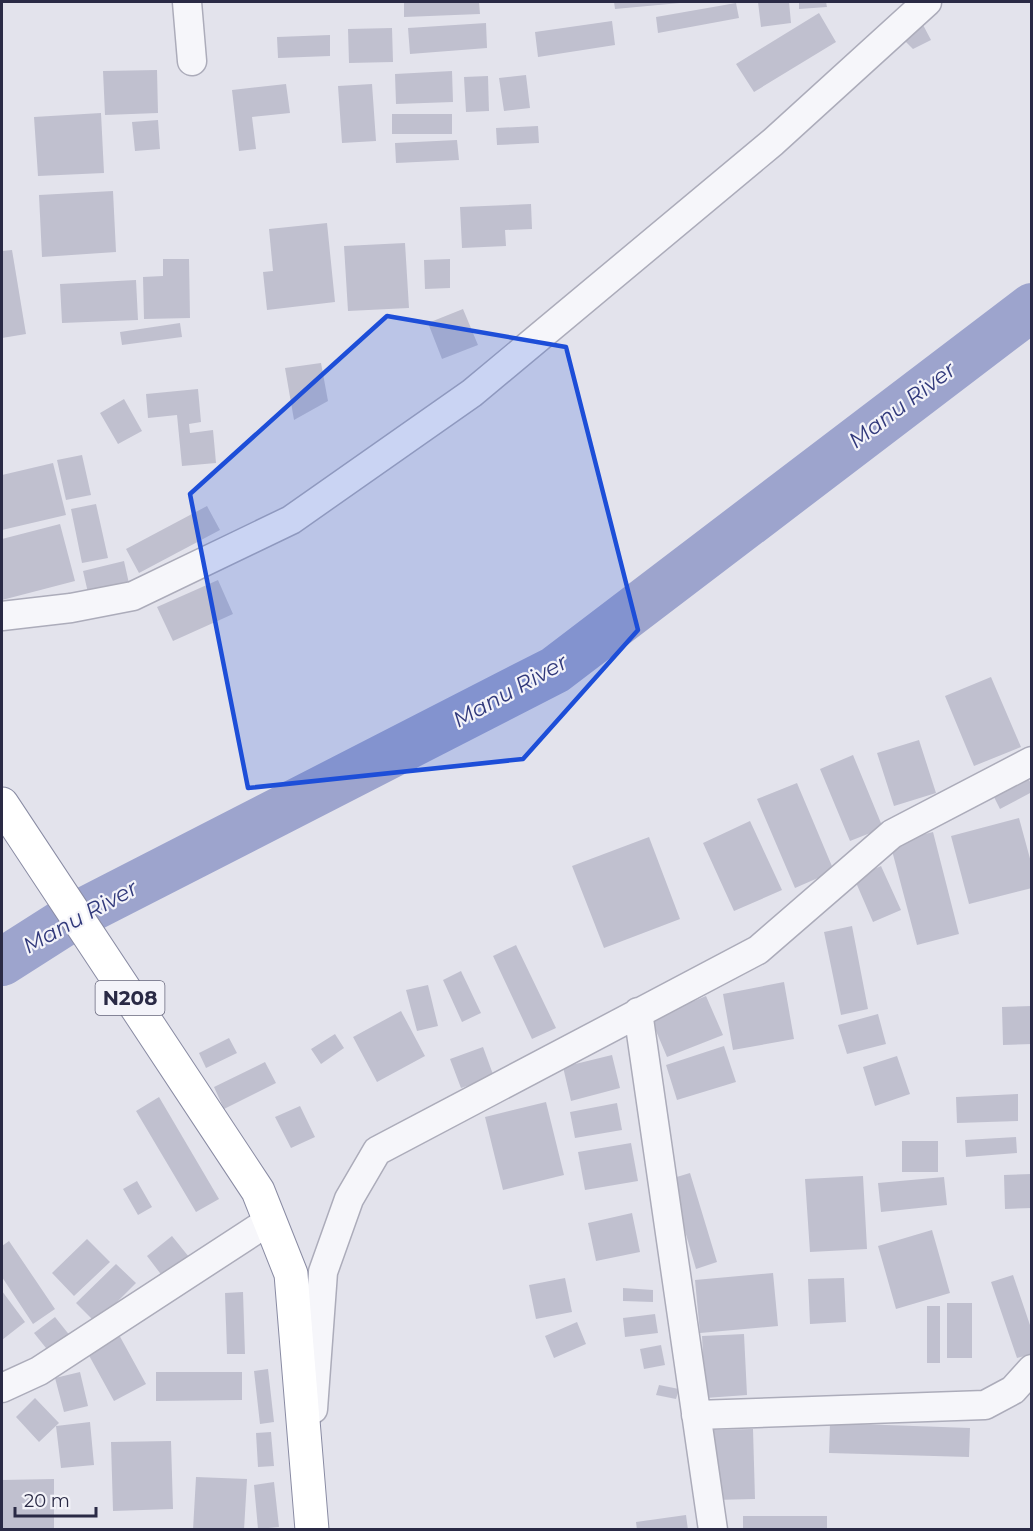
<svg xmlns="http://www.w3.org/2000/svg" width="1033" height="1531" font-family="Montserrat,sans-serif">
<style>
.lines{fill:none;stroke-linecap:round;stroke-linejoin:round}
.river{stroke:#9da4cd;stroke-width:48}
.building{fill:#c0c0cf}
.street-casing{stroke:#acacba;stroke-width:31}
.highway-casing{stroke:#898ba3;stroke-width:35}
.street{stroke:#f6f6fa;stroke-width:28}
.highway{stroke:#fff;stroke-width:33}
.marked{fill:#1d4ed8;fill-opacity:0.2;stroke:#1d4ed8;stroke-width:4.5;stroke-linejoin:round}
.labels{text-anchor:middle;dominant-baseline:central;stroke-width:4.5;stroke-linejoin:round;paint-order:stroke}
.shield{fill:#f3f3f9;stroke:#66667b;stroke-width:1.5}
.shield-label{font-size:20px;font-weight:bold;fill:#2a2a45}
.water-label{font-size:22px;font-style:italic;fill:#31397b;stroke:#f3f3f9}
</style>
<rect width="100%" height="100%" fill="#e3e3ec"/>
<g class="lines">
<path class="river" d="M 2,962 L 71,918 L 555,670 L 1032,307"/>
</g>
<path class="building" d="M 404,2 L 479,2 L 480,14 L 404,17 Z
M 614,2 L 680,2 L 680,3 L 615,9 Z
M 758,2 L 789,2 L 791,23 L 761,27 Z
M 799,2 L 826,2 L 827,7 L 799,9 Z
M 736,3 L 739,18 L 658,33 L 656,17 Z
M 819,13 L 836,42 L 754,92 L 736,64 Z
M 612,21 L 615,45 L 538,57 L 535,32 Z
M 486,23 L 487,48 L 410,54 L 408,28 Z
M 922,23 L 931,40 L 913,49 L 904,40 Z
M 392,28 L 393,62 L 349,63 L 348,29 Z
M 330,35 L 330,56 L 278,58 L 277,37 Z
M 157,70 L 158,113 L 105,115 L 103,71 Z
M 452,71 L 453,102 L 396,104 L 395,74 Z
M 526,75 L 530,108 L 504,111 L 499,78 Z
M 488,76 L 489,111 L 466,112 L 464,77 Z
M 286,84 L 290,113 L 252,117 L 256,149 L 239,151 L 232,90 Z
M 372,84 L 376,141 L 342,143 L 338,86 Z
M 101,113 L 104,173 L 38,176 L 34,117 Z
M 392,114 L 452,114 L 452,134 L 392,134 Z
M 158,120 L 160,149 L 135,151 L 132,122 Z
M 538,126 L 539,143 L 497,145 L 496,128 Z
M 457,140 L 459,160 L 396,163 L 395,143 Z
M 113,191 L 116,252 L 42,257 L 39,195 Z
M 531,204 L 532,229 L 505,230 L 506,246 L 462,248 L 460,207 Z
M 327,223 L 335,302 L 267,310 L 263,272 L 273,271 L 269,229 Z
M 405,243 L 409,308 L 348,311 L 344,246 Z
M 12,250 L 26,334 L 2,338 L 2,251 Z
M 163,259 L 189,259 L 190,318 L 144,319 L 143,277 L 163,276 Z
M 450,259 L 450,288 L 425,289 L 424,260 Z
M 136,280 L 138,320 L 62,323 L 60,284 Z
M 463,309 L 478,345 L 442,359 L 428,323 Z
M 180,323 L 182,337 L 122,345 L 120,332 Z
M 321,363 L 328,401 L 294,420 L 285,368 Z
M 198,389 L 201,422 L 189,424 L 190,433 L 213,430 L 216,463 L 182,466 L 177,415 L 148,418 L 146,394 Z
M 124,399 L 142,431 L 118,444 L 100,413 Z
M 82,455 L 91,495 L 66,500 L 57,460 Z
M 53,463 L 66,515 L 2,530 L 2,475 Z
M 96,504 L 108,558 L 82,563 L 71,509 Z
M 207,506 L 220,530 L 139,573 L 126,549 Z
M 60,524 L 75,581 L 2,600 L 2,539 Z
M 124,561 L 130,588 L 89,597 L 83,571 Z
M 218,580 L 233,614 L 173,641 L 157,607 Z
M 991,677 L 1021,747 L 974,766 L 945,696 Z
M 919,740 L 936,793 L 894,806 L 877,753 Z
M 853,755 L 883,828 L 850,841 L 820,769 Z
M 1026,775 L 1032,785 L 1032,792 L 1000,809 L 992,793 Z
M 797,783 L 834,871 L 795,888 L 757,799 Z
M 1019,818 L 1032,866 L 1032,888 L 969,904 L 951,836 Z
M 750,821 L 782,890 L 734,911 L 703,843 Z
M 933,832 L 959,934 L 917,945 L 890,843 Z
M 649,837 L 680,919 L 604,948 L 572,866 Z
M 881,866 L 901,910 L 873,922 L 854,878 Z
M 852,926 L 868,1009 L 841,1015 L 824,932 Z
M 516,945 L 556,1028 L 532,1039 L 493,956 Z
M 461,971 L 481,1013 L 462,1022 L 443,980 Z
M 784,982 L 794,1039 L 733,1050 L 723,994 Z
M 428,985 L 438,1026 L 417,1031 L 406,990 Z
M 706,996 L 723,1035 L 667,1057 L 651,1019 Z
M 1032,1006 L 1032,1044 L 1003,1045 L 1002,1007 Z
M 401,1011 L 425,1056 L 377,1082 L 353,1037 Z
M 878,1014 L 886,1044 L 847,1054 L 838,1025 Z
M 335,1034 L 344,1048 L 321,1064 L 311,1049 Z
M 229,1038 L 237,1053 L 206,1068 L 199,1053 Z
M 724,1046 L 736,1082 L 677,1100 L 666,1065 Z
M 483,1047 L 494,1077 L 461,1088 L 450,1059 Z
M 612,1055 L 620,1088 L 571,1101 L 563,1067 Z
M 897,1056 L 910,1094 L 875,1106 L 863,1067 Z
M 265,1062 L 276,1083 L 224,1109 L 214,1087 Z
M 1018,1094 L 1018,1121 L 957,1123 L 956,1097 Z
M 159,1097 L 219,1199 L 196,1212 L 136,1111 Z
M 546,1102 L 564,1175 L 503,1190 L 485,1117 Z
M 617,1103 L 622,1130 L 575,1138 L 570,1112 Z
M 300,1106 L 315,1137 L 291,1148 L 275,1117 Z
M 1016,1137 L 1017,1153 L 966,1157 L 965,1140 Z
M 902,1141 L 938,1141 L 938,1172 L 902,1172 Z
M 631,1143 L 638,1181 L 585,1190 L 578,1152 Z
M 690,1173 L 717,1262 L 696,1269 L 670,1179 Z
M 1032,1174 L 1032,1208 L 1005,1209 L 1004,1175 Z
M 863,1176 L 867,1249 L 810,1252 L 805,1179 Z
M 944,1177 L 947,1205 L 881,1212 L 878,1183 Z
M 137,1181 L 152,1207 L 138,1215 L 123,1189 Z
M 632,1213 L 640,1252 L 596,1261 L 588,1223 Z
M 932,1230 L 950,1293 L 896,1309 L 878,1246 Z
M 172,1236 L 189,1257 L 163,1277 L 147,1256 Z
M 87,1239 L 110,1262 L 74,1296 L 52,1273 Z
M 9,1241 L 55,1309 L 33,1324 L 2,1277 L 2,1246 Z
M 116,1264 L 136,1283 L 96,1323 L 76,1303 Z
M 773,1273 L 778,1326 L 700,1333 L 695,1280 Z
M 1013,1275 L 1032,1331 L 1032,1354 L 1017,1358 L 991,1282 Z
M 565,1278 L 572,1312 L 536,1319 L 529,1285 Z
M 844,1278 L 846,1322 L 810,1324 L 808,1279 Z
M 623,1288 L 653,1290 L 653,1302 L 623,1301 Z
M 2,1291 L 25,1322 L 2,1340 Z
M 243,1292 L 245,1354 L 227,1354 L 225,1293 Z
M 947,1303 L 972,1303 L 972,1358 L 947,1358 Z
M 927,1306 L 940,1306 L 940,1363 L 927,1363 Z
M 655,1314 L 658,1333 L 625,1337 L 623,1318 Z
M 55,1317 L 71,1337 L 50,1353 L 34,1333 Z
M 577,1322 L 586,1344 L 554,1358 L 545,1336 Z
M 118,1333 L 146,1384 L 114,1401 L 86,1350 Z
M 744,1334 L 747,1395 L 705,1398 L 702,1336 Z
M 661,1345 L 665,1365 L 644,1369 L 640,1349 Z
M 268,1369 L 274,1422 L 260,1424 L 254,1371 Z
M 80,1372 L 88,1406 L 64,1412 L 55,1378 Z
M 156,1372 L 242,1372 L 242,1400 L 156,1401 Z
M 659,1385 L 679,1389 L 676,1399 L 656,1395 Z
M 35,1398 L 59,1423 L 39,1442 L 16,1417 Z
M 90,1422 L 94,1465 L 61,1468 L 56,1426 Z
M 830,1423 L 970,1428 L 969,1457 L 829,1453 Z
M 753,1429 L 755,1499 L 713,1500 L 711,1430 Z
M 271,1432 L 274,1466 L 258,1467 L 256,1433 Z
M 171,1441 L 173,1509 L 113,1511 L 111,1442 Z
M 196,1477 L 247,1479 L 244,1530 L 193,1530 Z
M 54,1479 L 54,1530 L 2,1530 L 2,1480 Z
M 274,1482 L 279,1527 L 258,1529 L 254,1485 Z
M 686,1515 L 688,1530 L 637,1530 L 636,1522 Z
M 743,1516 L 827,1516 L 827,1530 L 743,1530 Z"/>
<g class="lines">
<defs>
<path id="street" d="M 187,2 L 192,61
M 2,616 L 71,608 L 133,596 L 291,520 L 472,393 L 773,142 L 927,2
M 638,1012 L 713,1530
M 2,1388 L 39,1371 L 269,1221
M 313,1409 L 323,1272 L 349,1199 L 377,1151 L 758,950 L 892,834 L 1032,761
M 696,1415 L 985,1405 L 1013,1390 L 1032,1369"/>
<path id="highway" d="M 2,804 L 258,1191 L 291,1274 L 312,1530"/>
</defs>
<use href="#street" class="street-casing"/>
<use href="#highway" class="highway-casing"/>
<use href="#street" class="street"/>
<use href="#highway" class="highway"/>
</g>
<path class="marked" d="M 387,316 L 566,347 L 638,630 L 523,759 L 248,788 L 190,494 Z"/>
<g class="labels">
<rect class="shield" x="95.5" y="981" width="69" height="34" rx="4.5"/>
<g class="shield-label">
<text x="130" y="998">N208</text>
</g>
<g class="water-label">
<text transform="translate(902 405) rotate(-37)">Manu River</text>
<text transform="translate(510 691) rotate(-29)">Manu River</text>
<text transform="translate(80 917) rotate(-29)">Manu River</text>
</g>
</g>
<rect width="1033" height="1531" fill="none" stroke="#2a2a45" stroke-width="6"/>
<path d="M15 1507v9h81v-9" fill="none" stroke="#2a2a45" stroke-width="3"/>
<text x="24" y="1507" font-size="18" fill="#2a2a45" stroke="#f3f3f9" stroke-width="4.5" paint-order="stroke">20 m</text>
</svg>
